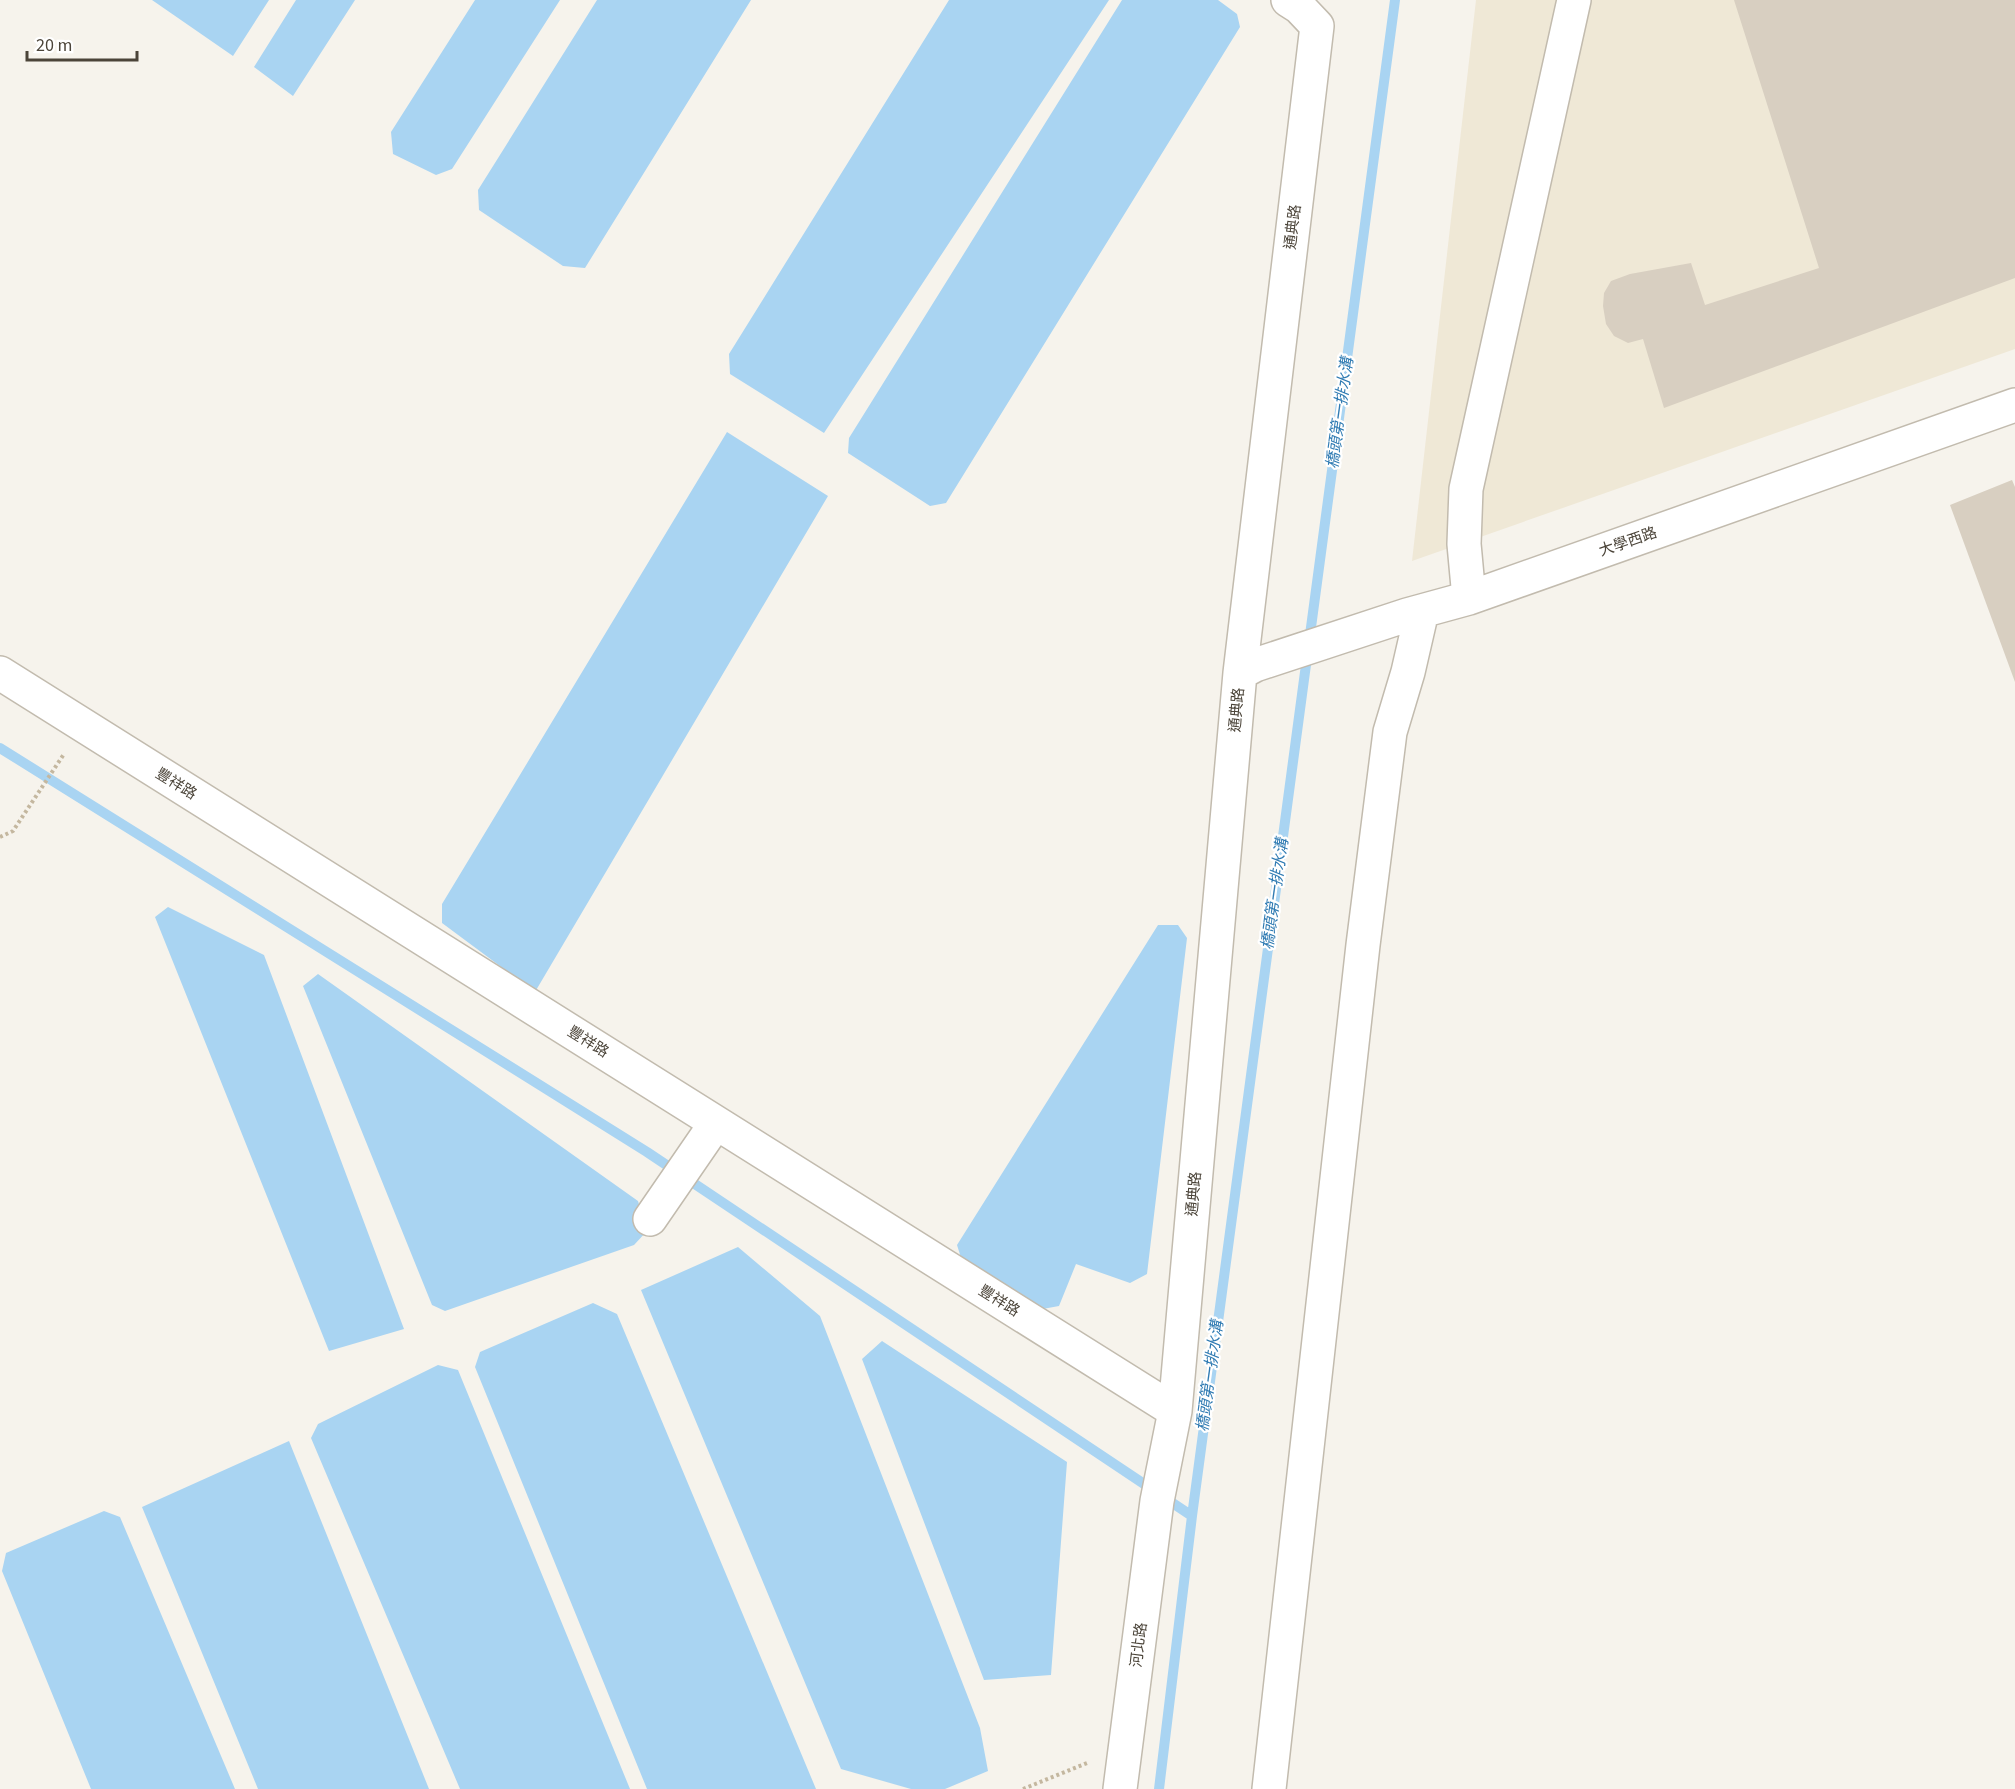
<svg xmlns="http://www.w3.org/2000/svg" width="2015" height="1789" font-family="'Source Sans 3','Noto Sans TC',sans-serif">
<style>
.education{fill:#efe8d6}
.water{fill:#a9d4f2}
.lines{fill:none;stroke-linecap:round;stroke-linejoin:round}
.stream{stroke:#a9d4f2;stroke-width:10}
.building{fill:#d8cfc1}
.minor-casing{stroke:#c2bbae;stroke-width:36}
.path{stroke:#c4b79f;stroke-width:4;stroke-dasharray:3 3;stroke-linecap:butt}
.minor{stroke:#fff;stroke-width:33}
.labels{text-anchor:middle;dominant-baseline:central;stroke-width:4.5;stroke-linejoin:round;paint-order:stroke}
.street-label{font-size:15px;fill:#4b4439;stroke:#fff}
.water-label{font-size:16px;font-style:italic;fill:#2e7ab2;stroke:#fff}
</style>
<rect width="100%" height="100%" fill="#f6f3ec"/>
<path class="education" d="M 1476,0 L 2015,0 L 2015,349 L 1412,561 Z"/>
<path class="water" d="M 152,0 L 269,0 L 233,56 Z
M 296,0 L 355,0 L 293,96 L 254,67 Z
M 475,0 L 560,0 L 452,169 L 436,175 L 393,154 L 391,132 Z
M 597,0 L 751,0 L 585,268 L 563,266 L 479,210 L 478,190 Z
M 949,0 L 1109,0 L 824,433 L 730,374 L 729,354 Z
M 1122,0 L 1218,0 L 1237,14 L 1240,27 L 946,503 L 930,506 L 848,453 L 849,438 Z
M 727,432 L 828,496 L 535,992 L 442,923 L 442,904 Z
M 168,907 L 264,955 L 404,1329 L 329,1351 L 155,917 Z
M 1158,925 L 1178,925 L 1187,938 L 1147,1274 L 1130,1283 L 1076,1264 L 1059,1306 L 1037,1310 L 962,1261 L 957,1245 Z
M 318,974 L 638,1201 L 647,1231 L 634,1245 L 445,1311 L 432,1305 L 303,986 Z
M 738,1247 L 820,1316 L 980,1728 L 988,1771 L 945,1789 L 911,1789 L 841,1769 L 641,1290 Z
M 593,1303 L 617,1314 L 816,1789 L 647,1789 L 475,1367 L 480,1352 Z
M 882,1341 L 1067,1462 L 1051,1675 L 984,1680 L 862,1359 Z
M 438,1365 L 458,1370 L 630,1789 L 460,1789 L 311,1438 L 318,1424 Z
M 289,1441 L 429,1789 L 258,1789 L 142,1507 Z
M 104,1511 L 120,1517 L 235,1789 L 91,1789 L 2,1571 L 6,1553 Z"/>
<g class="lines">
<path class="stream" d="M 0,748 L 647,1152 L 1192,1516
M 1159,1789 L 1192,1516 L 1395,0"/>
</g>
<path class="building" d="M 1734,0 L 2015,0 L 2015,278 L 1664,408 L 1643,339 L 1628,343 L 1614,336 L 1606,324 L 1603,306 L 1604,293 L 1611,281 L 1630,274 L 1691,263 L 1705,305 L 1819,268 Z
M 2012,480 L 2015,487 L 2015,682 L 1950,505 Z"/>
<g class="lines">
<defs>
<path id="minor" d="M 1469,598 L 1464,544 L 1466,489 L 1574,0
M 0,673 L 1175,1411
M 1240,673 L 1255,665 L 1407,615 L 1469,598 L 2015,405
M 650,1219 L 716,1123
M 1120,1789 L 1157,1501 L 1175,1411 L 1240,673 L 1317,26 L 1299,7 L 1288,0
M 1269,1789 L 1363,945 L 1390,732 L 1408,672 L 1422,611"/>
</defs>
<use href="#minor" class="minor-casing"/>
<path class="path" d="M 0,837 L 13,831 L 64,754
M 1023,1789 L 1087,1763"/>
<use href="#minor" class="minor"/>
</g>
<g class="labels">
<g class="street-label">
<text transform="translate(1293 227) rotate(-83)">通典路</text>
<text transform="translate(1628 542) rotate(-19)">大學西路</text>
<text transform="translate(1237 710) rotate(-85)">通典路</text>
<text transform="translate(176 784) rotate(32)">豐祥路</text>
<text transform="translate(588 1042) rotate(32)">豐祥路</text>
<text transform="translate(1194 1194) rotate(-85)">通典路</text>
<text transform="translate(999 1301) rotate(32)">豐祥路</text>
<text transform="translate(1139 1645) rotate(-83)">河北路</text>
</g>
<g class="water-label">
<text transform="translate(1340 413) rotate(-82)">橋頭第一排水溝</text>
<text transform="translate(1275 894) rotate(-82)">橋頭第一排水溝</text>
<text transform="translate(1210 1376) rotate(-82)">橋頭第一排水溝</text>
</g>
</g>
<path d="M27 51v9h110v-9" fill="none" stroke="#4b4439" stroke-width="3"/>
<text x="36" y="51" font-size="18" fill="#4b4439" stroke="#ffffff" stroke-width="4.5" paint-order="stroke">20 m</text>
</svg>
